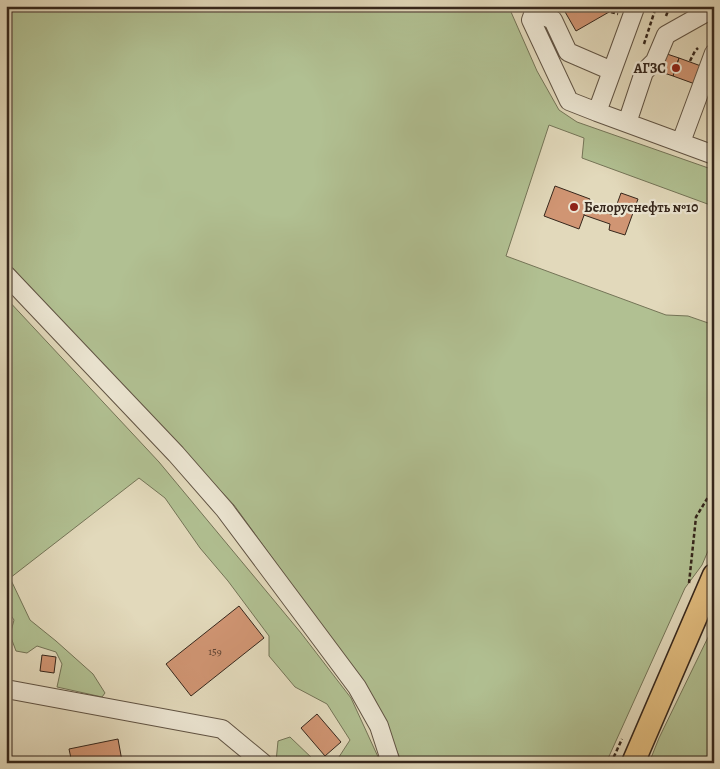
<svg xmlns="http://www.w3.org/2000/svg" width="720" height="769" font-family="Alegreya,serif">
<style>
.green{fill:#b1c092;stroke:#747457}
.building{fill:#d09573;stroke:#36271c}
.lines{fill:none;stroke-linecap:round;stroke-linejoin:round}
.minor-casing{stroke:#615444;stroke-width:20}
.major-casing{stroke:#36271c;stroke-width:25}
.path{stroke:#36271c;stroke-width:2.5;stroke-dasharray:4 2.5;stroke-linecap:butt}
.minor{stroke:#ece6d3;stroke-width:18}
.major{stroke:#e1bc7e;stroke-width:22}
.poi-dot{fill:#8f2418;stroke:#ece6d3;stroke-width:2}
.labels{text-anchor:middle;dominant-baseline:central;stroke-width:4.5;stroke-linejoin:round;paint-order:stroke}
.number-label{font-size:11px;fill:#5c4232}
.poi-label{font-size:14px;font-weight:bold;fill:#36271c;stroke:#ece6d3;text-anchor:end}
</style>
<rect width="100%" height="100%" fill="#e2d9bb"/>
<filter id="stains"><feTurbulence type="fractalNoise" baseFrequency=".004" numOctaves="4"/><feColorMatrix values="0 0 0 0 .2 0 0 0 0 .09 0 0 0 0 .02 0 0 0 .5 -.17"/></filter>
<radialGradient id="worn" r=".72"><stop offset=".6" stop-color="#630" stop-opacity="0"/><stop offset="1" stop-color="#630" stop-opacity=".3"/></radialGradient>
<path class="green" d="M 6,6 L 513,6 L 511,12 L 537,71 L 559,110 L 577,122 L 714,170 L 714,254 C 704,238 710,224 713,206 L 582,158 L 584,138 L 549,125 L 506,256 L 666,315 L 688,316 L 714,325 L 714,537 L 702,565 L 685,588 L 606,763 L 402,763 L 375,700 L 234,505 L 6,261 Z
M 6,298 L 159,462 L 301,633 L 351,698 L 379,759 L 377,763 L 276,762 L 278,741 L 290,737 L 315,761 L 337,760 L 350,740 L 327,704 L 295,687 L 269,656 L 269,636 L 228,581 L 200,548 L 165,498 L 139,478 L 10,578 L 30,620 L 56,641 L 93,674 L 105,693 L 102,697 L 57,687 L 62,664 L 56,652 L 37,646 L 27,653 L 16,651 L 10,635 L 14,620 L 6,608 Z
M 714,625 L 714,763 L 649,763 L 659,738 Z"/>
<path class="building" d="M 559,6 L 615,6 L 616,8 L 576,31 L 564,10 L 562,11 Z
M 664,53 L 679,58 L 673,76 L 658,71 Z
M 679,58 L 712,70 L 706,88 L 673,76 Z
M 555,186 L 590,199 L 579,229 L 544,216 Z
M 621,193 L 638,199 L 625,235 L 609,230 L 610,224 L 584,215 L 587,206 L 613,215 Z
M 239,606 L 264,638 L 191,696 L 166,664 Z
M 42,655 L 56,657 L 54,673 L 40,671 Z
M 317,714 L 341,742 L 325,756 L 301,728 Z
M 118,739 L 122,761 L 111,763 L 72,763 L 69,749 Z"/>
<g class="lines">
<defs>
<path id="minor" d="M 536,6 L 531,20 L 569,101 L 597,112
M 714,8 L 666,35 L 655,61 L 644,72 L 627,123 L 714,155
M 534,11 L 553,20 L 568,52 L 612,71
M 627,123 L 597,112 L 635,8 L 634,6
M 681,142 L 714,53
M 6,275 L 176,454 L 225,510 L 357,687 L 379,726 L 391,763
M 6,689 L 222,729 L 263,763"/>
<path id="major" d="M 633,763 L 714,575"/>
</defs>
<use href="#minor" class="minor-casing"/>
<use href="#major" class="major-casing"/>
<path class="path" d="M 611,12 L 618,14
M 666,16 L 670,6
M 710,39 L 714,28
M 644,44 L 655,10 L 649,8
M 690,61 L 695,51 L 698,48
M 689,583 L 696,517 L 710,494 L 714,485
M 611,763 L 622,739"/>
<use href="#minor" class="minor"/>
<use href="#major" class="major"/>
</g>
<g class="poi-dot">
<circle cx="676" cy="68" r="5"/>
<circle cx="574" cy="207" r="5"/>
</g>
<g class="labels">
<g class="number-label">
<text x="215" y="651">159</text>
</g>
<g class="poi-label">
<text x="666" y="68">АГЗС</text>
<text x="584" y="207" text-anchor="start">Белоруснефть №10</text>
</g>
</g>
<rect width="720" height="769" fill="none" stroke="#e2d9bb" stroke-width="25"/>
<rect x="8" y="8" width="705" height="754" fill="none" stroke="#36271c" stroke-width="2.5"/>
<rect x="12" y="12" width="695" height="744" fill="none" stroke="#36271c"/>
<rect width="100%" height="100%" filter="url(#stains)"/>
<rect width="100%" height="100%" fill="url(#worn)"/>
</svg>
